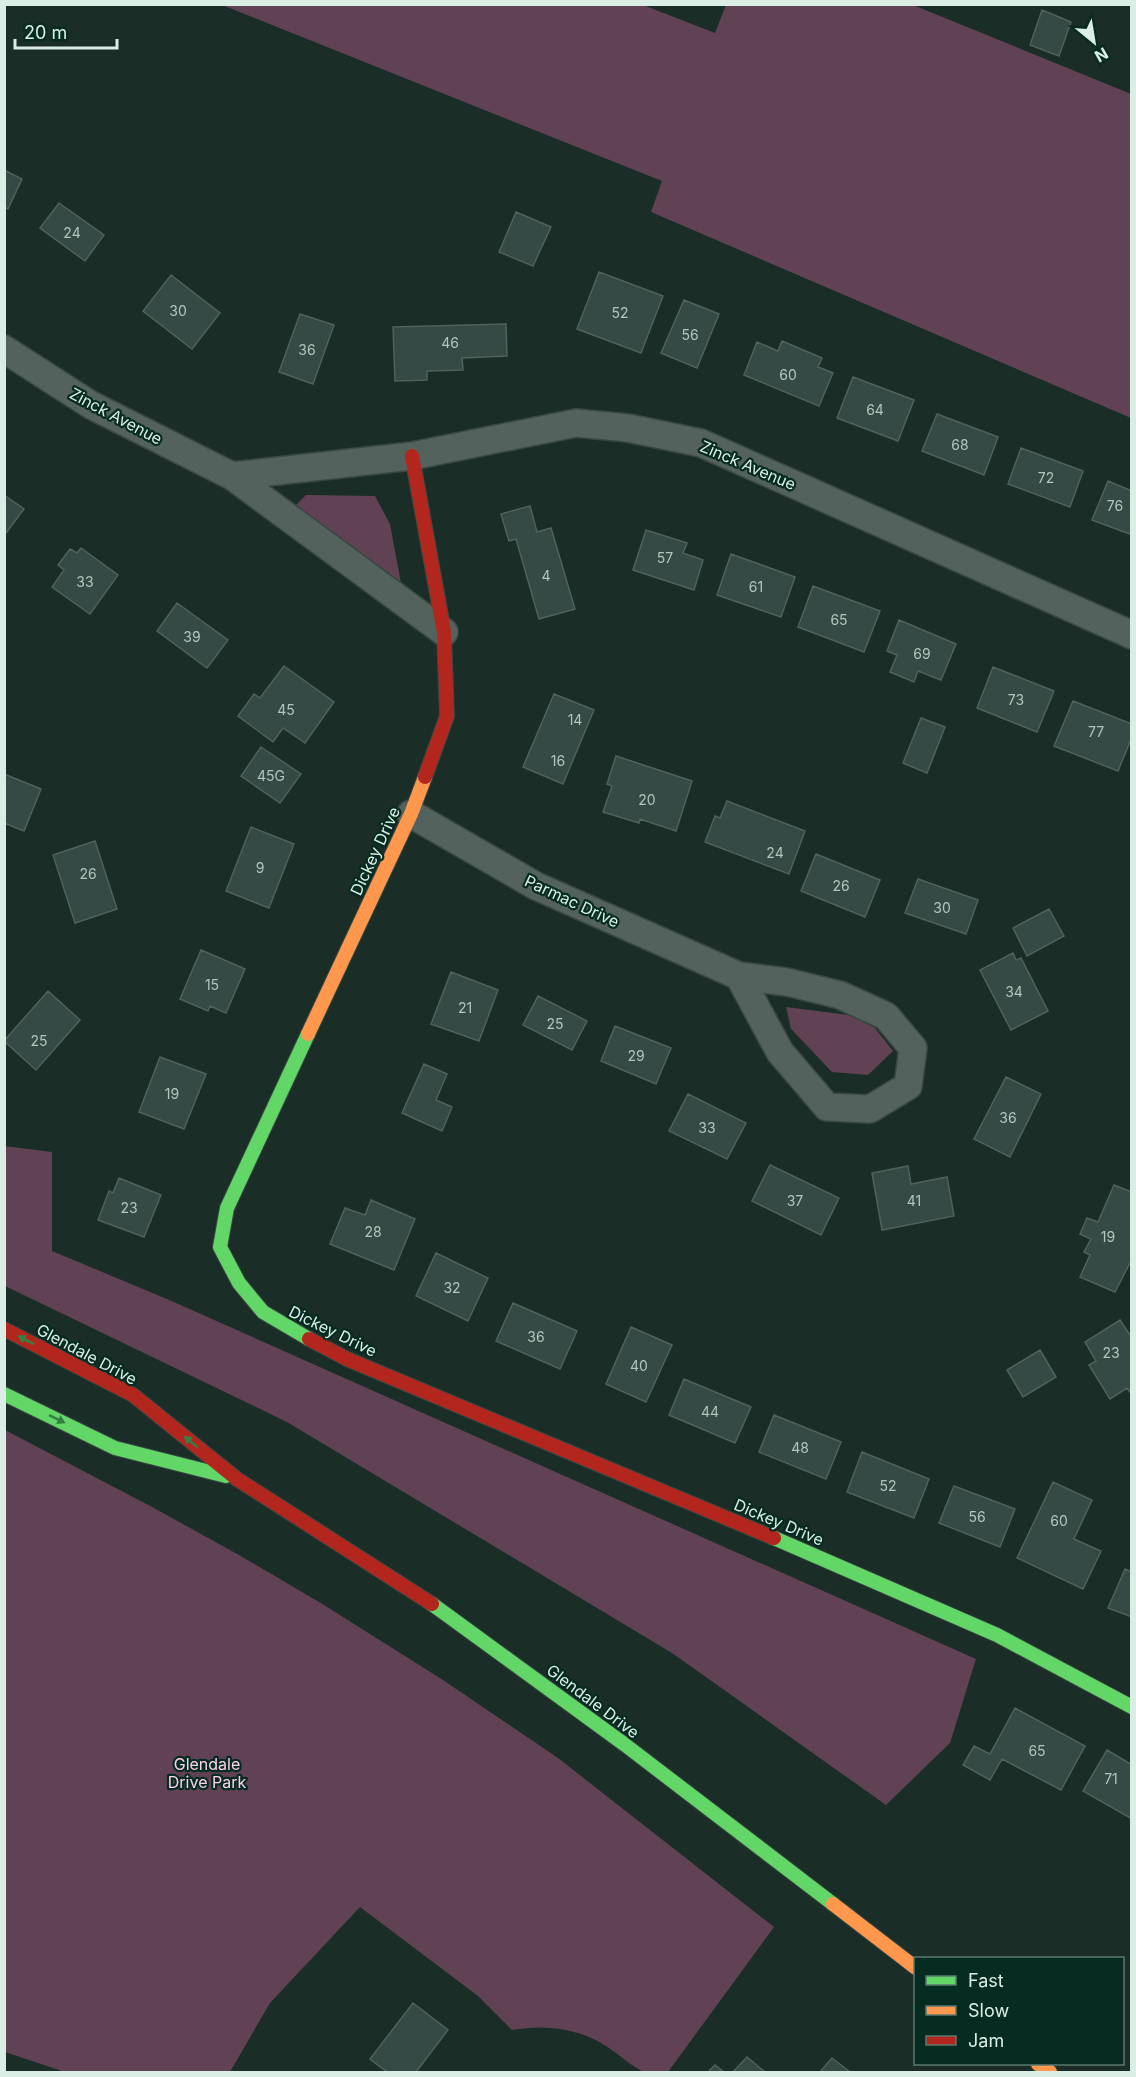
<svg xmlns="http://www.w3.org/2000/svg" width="1136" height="2077" font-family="Inter,sans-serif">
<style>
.green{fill:#614255}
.building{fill:#354a44;stroke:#51615b;stroke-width:1.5}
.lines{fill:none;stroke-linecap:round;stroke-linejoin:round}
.street-casing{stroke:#394843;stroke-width:30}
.fast-casing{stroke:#394843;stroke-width:16}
.slow-casing{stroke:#394843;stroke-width:16}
.jam-casing{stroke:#394843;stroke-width:16}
.street{stroke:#54625d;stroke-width:27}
.fast{stroke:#63d668;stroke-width:14}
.slow{stroke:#ff974d;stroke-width:14}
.jam{stroke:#b3261e;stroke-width:14}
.oneway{fill:#348044}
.labels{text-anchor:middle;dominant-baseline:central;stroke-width:4.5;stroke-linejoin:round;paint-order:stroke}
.number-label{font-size:14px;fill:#b2c5be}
.street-label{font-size:16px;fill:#dbeee6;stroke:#062b20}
.park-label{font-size:16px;fill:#fed1ea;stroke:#062b20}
</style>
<rect width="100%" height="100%" fill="#1a2d27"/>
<path class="green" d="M 222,5 L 643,5 L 715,33 L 726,5 L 913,5 L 1131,94 L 1131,418 L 651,212 L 662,181 Z
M 306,495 L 375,496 L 390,524 L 401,583 L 288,513 Z
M 786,1007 L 849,1015 L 875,1028 L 893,1051 L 868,1075 L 832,1072 L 791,1029 Z
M 4,1146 L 52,1152 L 52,1251 L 167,1299 L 976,1659 L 950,1743 L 886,1805 L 672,1653 L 287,1422 L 5,1286 Z
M 5,1430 L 154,1508 L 239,1555 L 324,1605 L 443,1680 L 558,1758 L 774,1927 L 668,2072 C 661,2073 651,2074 645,2072 C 636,2070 616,2052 606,2046 C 578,2028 545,2024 512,2030 L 478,1996 L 360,1907 L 270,2003 L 230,2072 L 65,2072 L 5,2052 Z"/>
<path class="building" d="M 1042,10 L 1071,22 L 1059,56 L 1030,45 Z
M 4,170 L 22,179 L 8,209 L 4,207 Z
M 59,203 L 104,235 L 85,261 L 40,228 Z
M 516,212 L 551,227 L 533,266 L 499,252 Z
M 599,272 L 663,296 L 641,353 L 577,329 Z
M 171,275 L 220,313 L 192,349 L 143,311 Z
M 684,300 L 719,314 L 697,368 L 661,353 Z
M 300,314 L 334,325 L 313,384 L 279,372 Z
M 506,324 L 507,356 L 462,358 L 463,370 L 427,371 L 427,380 L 395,381 L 393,327 Z
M 782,341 L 822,358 L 818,367 L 833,373 L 819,406 L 744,375 L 757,342 L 778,351 Z
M 853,377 L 914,400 L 898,441 L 837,418 Z
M 937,414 L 998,437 L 984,475 L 922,451 Z
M 1021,448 L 1083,471 L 1070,507 L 1008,484 Z
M 1108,481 L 1132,491 L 1132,535 L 1092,520 Z
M 4,495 L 24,509 L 6,533 L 4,532 Z
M 530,506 L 537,532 L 551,528 L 575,609 L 539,619 L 516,539 L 509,541 L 501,514 Z
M 646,530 L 687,543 L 683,553 L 703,560 L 694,590 L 633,570 Z
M 81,548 L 118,575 L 90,614 L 52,587 L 64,570 L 58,565 L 70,549 L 77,553 Z
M 731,554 L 795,577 L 781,617 L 717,595 Z
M 813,586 L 880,611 L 864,652 L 798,627 Z
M 177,603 L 228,640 L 207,668 L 157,631 Z
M 899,620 L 956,644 L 941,680 L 918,671 L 914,682 L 890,672 L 897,655 L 887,651 Z
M 284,666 L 334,702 L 305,743 L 283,728 L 273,742 L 238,716 L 254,694 L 260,698 Z
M 993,667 L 1054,691 L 1037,732 L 977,708 Z
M 554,694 L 594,710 L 563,784 L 523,767 Z
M 1073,701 L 1132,724 L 1132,737 L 1118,771 L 1054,746 Z
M 921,718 L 945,727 L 927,773 L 903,763 Z
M 261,747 L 301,774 L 280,803 L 241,776 Z
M 616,756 L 692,781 L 676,831 L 640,819 L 639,823 L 603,812 L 612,786 L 607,784 Z
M 4,774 L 41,789 L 24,831 L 4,823 Z
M 727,801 L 805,831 L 789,874 L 705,842 L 715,816 L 720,818 Z
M 251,827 L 294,844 L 269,908 L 226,891 Z
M 95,841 L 117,909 L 75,923 L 53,855 Z
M 816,854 L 880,880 L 865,917 L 801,891 Z
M 918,879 L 978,900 L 966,934 L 905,913 Z
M 1049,909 L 1064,936 L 1027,956 L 1013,928 Z
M 201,950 L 245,969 L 226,1013 L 210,1006 L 208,1011 L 180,999 Z
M 1013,953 L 1016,960 L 1021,958 L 1048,1011 L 1011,1030 L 980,970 Z
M 451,972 L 498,990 L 479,1041 L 431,1024 Z
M 48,991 L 80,1020 L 36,1070 L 4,1041 Z
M 538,996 L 587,1021 L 572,1050 L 523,1025 Z
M 615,1026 L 671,1048 L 656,1084 L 601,1061 Z
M 160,1057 L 206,1074 L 184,1129 L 139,1112 Z
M 424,1064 L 447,1074 L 436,1100 L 452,1107 L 442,1131 L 402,1113 Z
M 1006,1077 L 1041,1094 L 1010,1157 L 974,1139 Z
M 688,1094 L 746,1123 L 727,1159 L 669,1131 Z
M 770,1165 L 839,1198 L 821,1235 L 752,1201 Z
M 908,1166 L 911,1184 L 947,1177 L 954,1216 L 882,1230 L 872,1173 Z
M 119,1178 L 161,1195 L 144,1237 L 98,1220 L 109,1191 L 113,1193 Z
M 1114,1185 L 1132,1192 L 1132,1259 L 1115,1292 L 1080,1277 L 1090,1255 L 1084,1252 L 1091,1239 L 1080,1234 L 1087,1218 L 1098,1222 Z
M 371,1200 L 415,1219 L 394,1270 L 330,1244 L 345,1208 L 365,1215 Z
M 436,1253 L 488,1278 L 468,1321 L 416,1296 Z
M 513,1303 L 577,1331 L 560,1369 L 496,1341 Z
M 1120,1320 L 1132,1338 L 1132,1395 L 1127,1388 L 1110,1399 L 1089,1365 L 1096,1361 L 1085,1342 Z
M 631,1327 L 672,1345 L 646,1402 L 606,1384 Z
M 1040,1350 L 1056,1377 L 1023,1397 L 1007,1370 Z
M 684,1379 L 751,1407 L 735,1443 L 669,1415 Z
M 774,1415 L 841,1442 L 826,1479 L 759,1452 Z
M 862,1452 L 929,1479 L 914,1518 L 847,1492 Z
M 1053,1482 L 1092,1500 L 1074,1539 L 1101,1551 L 1083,1589 L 1017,1558 Z
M 954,1486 L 1015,1509 L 1000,1547 L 939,1523 Z
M 1125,1569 L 1132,1572 L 1132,1617 L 1108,1608 Z
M 1015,1708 L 1085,1746 L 1061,1790 L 1002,1759 L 990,1780 L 963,1765 L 974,1746 L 990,1754 Z
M 1107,1750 L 1132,1765 L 1132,1819 L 1083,1791 Z
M 413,2003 L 448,2030 L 416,2072 L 387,2072 L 370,2059 Z
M 747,2057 L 765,2072 L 733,2072 Z
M 832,2058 L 850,2072 L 820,2072 Z
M 715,2065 L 724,2072 L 708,2072 Z"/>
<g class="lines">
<defs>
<path id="street" d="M 4,349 L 91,405 L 232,476 L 444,632
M 232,476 L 412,456 L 576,423 L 628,428 L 701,443 L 1132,635
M 411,814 L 536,886 L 739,976 L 787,982 L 840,995 L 886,1016 L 913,1048 L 908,1086 L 870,1109 L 827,1107 L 780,1052 L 739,976"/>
<path id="fast" d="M 308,1034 L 227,1208 L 220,1247 L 239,1283 L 263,1312 L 309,1339
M 4,1394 L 115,1448 L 226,1476
M 774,1538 L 997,1635 L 1132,1707
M 432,1604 L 624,1744 L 833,1904"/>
<path id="slow" d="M 308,1034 L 411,814 L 425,777
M 833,1904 L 916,1968
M 1038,2064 L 1050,2072"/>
<path id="jam" d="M 412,456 L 444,632 L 447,716 L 425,777
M 4,1329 L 133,1395 L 237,1479 L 432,1604
M 309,1339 L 347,1359 L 774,1538"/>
</defs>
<use href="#street" class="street-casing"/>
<use href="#fast" class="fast-casing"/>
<use href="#slow" class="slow-casing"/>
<use href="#jam" class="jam-casing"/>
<use href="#street" class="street"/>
<use href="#fast" class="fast"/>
<use href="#slow" class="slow"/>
<use href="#jam" class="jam"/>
</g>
<defs><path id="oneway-solid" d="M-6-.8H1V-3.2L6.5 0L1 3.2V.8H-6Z" transform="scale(1.5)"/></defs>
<g class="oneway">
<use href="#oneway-solid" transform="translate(26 1340) rotate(-153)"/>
<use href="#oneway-solid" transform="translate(57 1419) rotate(26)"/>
<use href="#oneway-solid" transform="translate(191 1442) rotate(-141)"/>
</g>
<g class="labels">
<g class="number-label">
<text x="72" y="232">24</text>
<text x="178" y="310">30</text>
<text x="620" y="312">52</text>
<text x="690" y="334">56</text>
<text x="450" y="342">46</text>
<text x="307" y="349">36</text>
<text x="788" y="374">60</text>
<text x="875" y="409">64</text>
<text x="960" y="444">68</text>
<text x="1046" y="477">72</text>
<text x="1115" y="505">76</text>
<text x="665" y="557">57</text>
<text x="546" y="575">4</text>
<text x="85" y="581">33</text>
<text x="756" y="586">61</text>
<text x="839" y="619">65</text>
<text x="192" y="636">39</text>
<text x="922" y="653">69</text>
<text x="1016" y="699">73</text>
<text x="286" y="709">45</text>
<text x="575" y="719">14</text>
<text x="1096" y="731">77</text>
<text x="558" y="760">16</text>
<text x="271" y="775">45G</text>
<text x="647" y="799">20</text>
<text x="775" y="852">24</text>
<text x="260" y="867">9</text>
<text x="88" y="873">26</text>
<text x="841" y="885">26</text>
<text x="942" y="907">30</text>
<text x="212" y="984">15</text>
<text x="1014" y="991">34</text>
<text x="465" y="1007">21</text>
<text x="555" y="1023">25</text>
<text x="39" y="1040">25</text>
<text x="636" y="1055">29</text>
<text x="172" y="1093">19</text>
<text x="1008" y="1117">36</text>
<text x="707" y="1127">33</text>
<text x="795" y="1200">37</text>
<text x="914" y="1200">41</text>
<text x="129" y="1207">23</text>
<text x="373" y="1231">28</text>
<text x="1108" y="1236">19</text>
<text x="452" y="1287">32</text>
<text x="536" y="1336">36</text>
<text x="1111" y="1352">23</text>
<text x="639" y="1365">40</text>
<text x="710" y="1411">44</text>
<text x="800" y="1447">48</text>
<text x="888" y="1485">52</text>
<text x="977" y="1516">56</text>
<text x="1059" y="1520">60</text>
<text x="1037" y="1750">65</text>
<text x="1111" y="1778">71</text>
</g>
<g class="street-label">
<text transform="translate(116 416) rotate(28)">Zinck Avenue</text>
<text transform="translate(748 465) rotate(23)">Zinck Avenue</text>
<text transform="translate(375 851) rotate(-65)">Dickey Drive</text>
<text transform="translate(572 901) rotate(25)">Parmac Drive</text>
<text transform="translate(333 1331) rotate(26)">Dickey Drive</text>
<text transform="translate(87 1354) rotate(28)">Glendale Drive</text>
<text transform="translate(779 1522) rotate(23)">Dickey Drive</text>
<text transform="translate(593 1701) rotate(37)">Glendale Drive</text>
</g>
<g class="park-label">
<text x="207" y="1764">Glendale<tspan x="207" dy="18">Drive Park</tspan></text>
</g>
</g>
<rect width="1136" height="2077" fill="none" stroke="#dbeee6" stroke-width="12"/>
<rect x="914" y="1957" width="210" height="108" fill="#062b20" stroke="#5b796f" stroke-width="1.5"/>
<rect x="926" y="1976" width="30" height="9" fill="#63d668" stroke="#5b796f" stroke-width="1.5"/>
<text x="968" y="1987" font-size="18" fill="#dbeee6">Fast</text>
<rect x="926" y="2006" width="30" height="9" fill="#ff974d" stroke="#5b796f" stroke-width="1.5"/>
<text x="968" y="2017" font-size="18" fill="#dbeee6">Slow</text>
<rect x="926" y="2036" width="30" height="9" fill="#b3261e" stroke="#5b796f" stroke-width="1.5"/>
<text x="968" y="2047" font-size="18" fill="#dbeee6">Jam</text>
<g transform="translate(1094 42) rotate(150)" stroke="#062b20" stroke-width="4.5" paint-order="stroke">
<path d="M0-4.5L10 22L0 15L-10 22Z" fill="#dbeee6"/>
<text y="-9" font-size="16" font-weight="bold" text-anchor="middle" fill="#dbeee6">N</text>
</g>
<path d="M15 39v9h102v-9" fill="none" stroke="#dbeee6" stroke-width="3"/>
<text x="24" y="39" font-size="18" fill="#dbeee6" stroke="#062b20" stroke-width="4.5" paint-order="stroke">20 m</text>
</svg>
